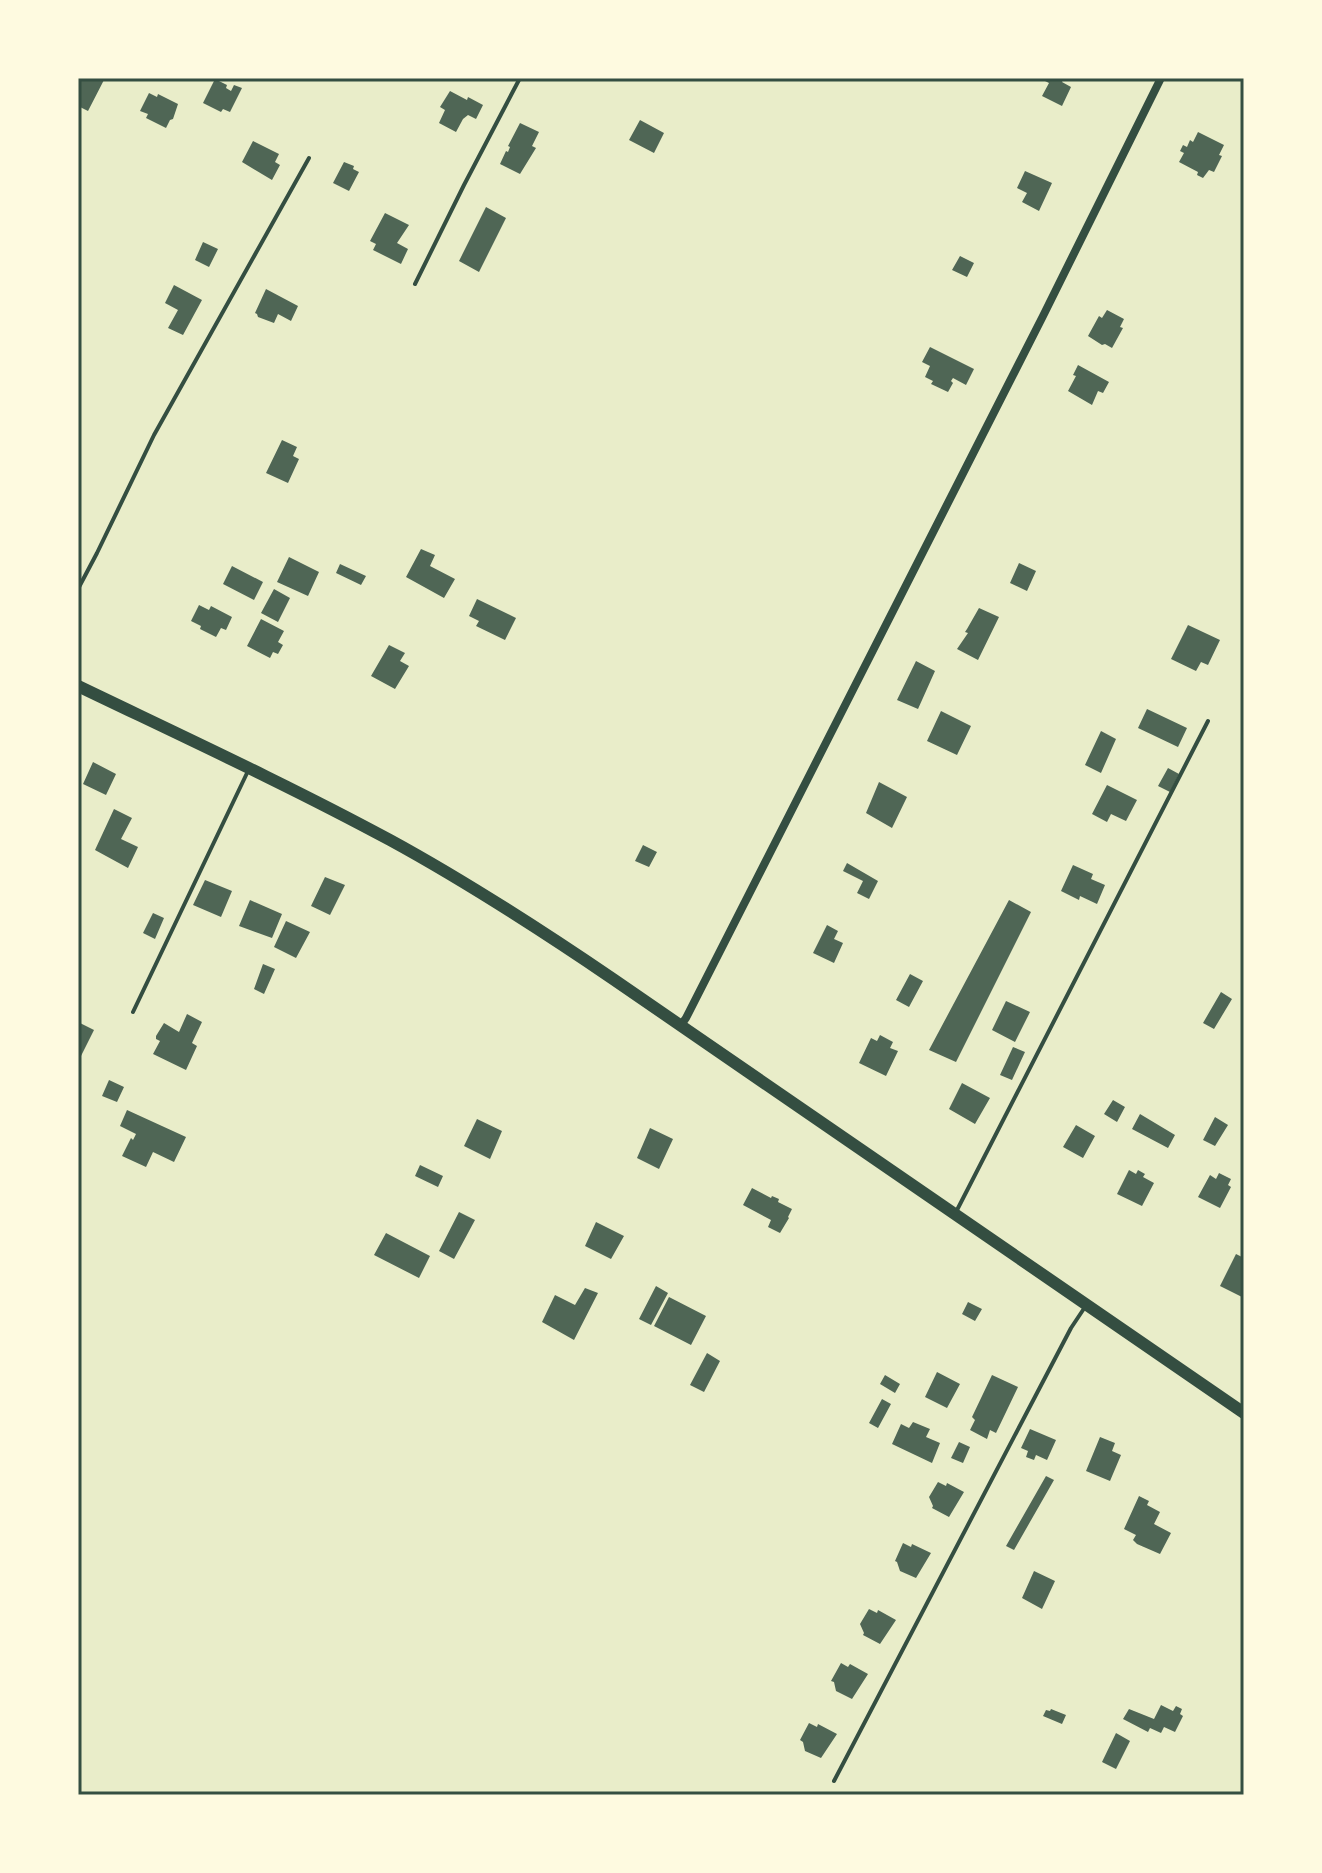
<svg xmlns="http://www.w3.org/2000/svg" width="1322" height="1873" font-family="Inter,sans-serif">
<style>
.building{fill:#4f6655}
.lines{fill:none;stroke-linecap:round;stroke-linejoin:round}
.service{stroke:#344e41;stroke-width:4}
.minor{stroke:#344e41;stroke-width:8}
.secondary{stroke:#344e41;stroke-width:12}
.neatline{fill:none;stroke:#344e41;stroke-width:3}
</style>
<rect width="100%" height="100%" fill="#e9edc9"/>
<path class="building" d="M 78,78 L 105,78 L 88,111 L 78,106 Z
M 1039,78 L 1064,78 L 1062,82 L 1071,87 L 1062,106 L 1042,96 L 1049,83 Z
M 215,79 L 227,85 L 226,88 L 231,91 L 234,85 L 242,88 L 230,112 L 223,109 L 221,112 L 203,103 Z
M 450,91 L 467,100 L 468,97 L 483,105 L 476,119 L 468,115 L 463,119 L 456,132 L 439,123 L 445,110 L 440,107 Z
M 149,93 L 157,97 L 158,94 L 178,104 L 173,119 L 170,120 L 166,128 L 146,118 L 148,114 L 140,111 Z
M 640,120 L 664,133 L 654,153 L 629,140 Z
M 520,123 L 539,132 L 532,146 L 536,148 L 520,174 L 500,164 L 506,151 L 508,152 L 510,147 L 508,146 Z
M 1198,132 L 1224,145 L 1219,155 L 1222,156 L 1214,172 L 1209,170 L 1203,178 L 1197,175 L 1198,172 L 1179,162 L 1184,153 L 1180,151 L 1183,145 L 1187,147 L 1190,140 L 1193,142 Z
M 253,141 L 279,154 L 275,162 L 280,165 L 272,180 L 242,162 Z
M 344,162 L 354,166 L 353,169 L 359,172 L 349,191 L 333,183 Z
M 1025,171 L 1052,183 L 1039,211 L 1022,202 L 1027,193 L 1017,188 Z
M 486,207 L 506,218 L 479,272 L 459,261 Z
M 385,213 L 409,225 L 397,243 L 408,249 L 401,264 L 373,250 L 376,244 L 370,241 Z
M 203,242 L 218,249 L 209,267 L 195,260 Z
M 960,256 L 974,263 L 967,277 L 952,270 Z
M 174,285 L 202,300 L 183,335 L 168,328 L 178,310 L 165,303 Z
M 266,289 L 298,306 L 291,321 L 278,314 L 274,323 L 258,317 L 257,314 L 255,313 Z
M 1107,310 L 1124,319 L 1120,327 L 1123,328 L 1112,348 L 1105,344 L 1102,345 L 1088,336 L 1099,316 L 1102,318 Z
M 930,347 L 974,369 L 966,385 L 953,378 L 951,381 L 953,383 L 948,392 L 931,384 L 933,381 L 925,377 L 930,366 L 922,362 Z
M 1078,365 L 1109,382 L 1103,393 L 1098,391 L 1092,405 L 1068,391 L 1076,376 L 1073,375 Z
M 282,440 L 297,447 L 293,456 L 299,459 L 288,483 L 266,473 Z
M 421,549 L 435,555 L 430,566 L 455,579 L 444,598 L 406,577 Z
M 289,557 L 319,572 L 308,596 L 277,582 Z
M 1019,563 L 1036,571 L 1027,591 L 1010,583 Z
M 340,564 L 366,576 L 361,585 L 336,573 Z
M 232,566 L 263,582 L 254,600 L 223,584 Z
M 274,589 L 290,598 L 278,622 L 261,613 Z
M 477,599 L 516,618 L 505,640 L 476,626 L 479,621 L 469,616 Z
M 199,605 L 209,610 L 211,606 L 232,617 L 226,630 L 221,628 L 216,637 L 200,629 L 201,626 L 191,621 Z
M 979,608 L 999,617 L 978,660 L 957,649 L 968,633 L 965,632 L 967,629 Z
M 261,619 L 284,631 L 278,642 L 283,645 L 278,654 L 273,652 L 270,658 L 247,646 Z
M 1188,625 L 1220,640 L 1208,665 L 1201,662 L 1196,671 L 1171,659 Z
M 389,645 L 405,653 L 400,661 L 409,666 L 395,689 L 371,676 Z
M 916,661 L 935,671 L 918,709 L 897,700 Z
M 1147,709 L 1187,728 L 1178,747 L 1138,728 Z
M 941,711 L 971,726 L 957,755 L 927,741 Z
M 1101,731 L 1116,739 L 1101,773 L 1085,765 Z
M 93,762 L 116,774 L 106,795 L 83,784 Z
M 1168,768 L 1179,774 L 1170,792 L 1158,786 Z
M 879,782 L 907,797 L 892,828 L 866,813 Z
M 1107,785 L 1137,800 L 1126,821 L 1111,814 L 1107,822 L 1092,814 Z
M 114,809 L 132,818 L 121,839 L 138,847 L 128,868 L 95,850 Z
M 643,845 L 657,852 L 649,867 L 635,861 Z
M 847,863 L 878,881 L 869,899 L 857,893 L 863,881 L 843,871 Z
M 1073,865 L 1093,874 L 1091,879 L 1105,885 L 1097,904 L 1080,896 L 1079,900 L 1061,891 Z
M 325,877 L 345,885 L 330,915 L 311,906 Z
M 205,880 L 232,891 L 221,917 L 193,905 Z
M 250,900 L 282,914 L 272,938 L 239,926 Z
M 1009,900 L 1031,912 L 956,1062 L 929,1050 Z
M 153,913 L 164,918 L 155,939 L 143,933 Z
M 286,921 L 310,932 L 296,958 L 274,947 Z
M 827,925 L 838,931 L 834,939 L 843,943 L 834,963 L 813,953 Z
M 263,964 L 275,969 L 264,994 L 254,989 Z
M 910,974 L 923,981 L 909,1007 L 896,1000 Z
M 1221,992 L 1232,999 L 1214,1029 L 1203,1023 Z
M 1006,1001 L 1030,1012 L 1015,1042 L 992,1030 Z
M 187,1014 L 202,1022 L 192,1043 L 197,1046 L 186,1070 L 153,1054 L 160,1041 L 156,1039 L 156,1036 L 164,1023 L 179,1032 Z
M 78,1022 L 94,1030 L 81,1056 L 78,1054 Z
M 880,1035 L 893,1042 L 890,1048 L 898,1051 L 886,1076 L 859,1063 L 871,1038 L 877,1041 Z
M 1013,1047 L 1025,1052 L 1012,1080 L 1000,1075 Z
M 109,1080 L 124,1087 L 117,1102 L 102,1096 Z
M 962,1083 L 990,1098 L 975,1124 L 949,1109 Z
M 1113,1100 L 1125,1107 L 1117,1122 L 1104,1114 Z
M 127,1110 L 186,1137 L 174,1162 L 153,1152 L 146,1167 L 122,1156 L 131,1138 L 133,1140 L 136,1134 L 120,1126 Z
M 1140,1114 L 1175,1135 L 1168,1148 L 1132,1129 Z
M 1215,1117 L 1228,1125 L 1215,1146 L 1203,1140 Z
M 477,1119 L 502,1131 L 490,1159 L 464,1146 Z
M 1076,1125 L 1095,1136 L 1083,1158 L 1063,1147 Z
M 650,1128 L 673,1139 L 659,1169 L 637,1158 Z
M 420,1165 L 443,1176 L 438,1187 L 415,1176 Z
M 1129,1170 L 1136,1174 L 1138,1170 L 1145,1174 L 1143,1177 L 1154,1183 L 1142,1206 L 1117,1194 Z
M 1219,1173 L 1231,1179 L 1228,1185 L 1231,1187 L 1220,1208 L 1198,1197 L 1210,1175 L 1216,1179 Z
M 752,1188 L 771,1198 L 772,1196 L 779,1199 L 778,1202 L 792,1209 L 788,1217 L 789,1218 L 780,1233 L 768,1227 L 771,1220 L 743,1205 Z
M 459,1212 L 475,1220 L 454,1259 L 439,1251 Z
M 596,1222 L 624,1236 L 611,1259 L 585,1246 Z
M 386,1233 L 430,1256 L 419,1278 L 374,1255 Z
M 1236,1254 L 1244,1258 L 1244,1293 L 1242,1297 L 1220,1286 Z
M 656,1286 L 668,1293 L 651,1325 L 639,1319 Z
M 585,1288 L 598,1293 L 574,1340 L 542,1322 L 555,1295 L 575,1305 Z
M 669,1297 L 706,1316 L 691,1345 L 654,1326 Z
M 968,1302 L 982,1309 L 975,1321 L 962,1314 Z
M 707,1353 L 720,1361 L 704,1392 L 690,1385 Z
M 937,1372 L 960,1384 L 947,1408 L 925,1397 Z
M 885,1375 L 900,1384 L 895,1393 L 880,1384 Z
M 992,1375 L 1018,1387 L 996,1433 L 990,1430 L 987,1439 L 970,1430 L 975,1420 L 972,1417 Z
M 882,1399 L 891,1404 L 878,1428 L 869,1423 Z
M 913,1422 L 930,1429 L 926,1437 L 940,1443 L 932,1463 L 892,1444 L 901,1424 L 909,1428 Z
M 1030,1429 L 1056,1440 L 1047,1460 L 1036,1455 L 1034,1460 L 1026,1457 L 1028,1451 L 1021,1448 Z
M 1100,1437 L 1115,1443 L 1112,1451 L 1121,1455 L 1110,1481 L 1086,1471 Z
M 959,1442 L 970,1447 L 963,1463 L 951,1458 Z
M 1046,1476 L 1054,1480 L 1014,1550 L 1006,1546 Z
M 938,1482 L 946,1486 L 947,1483 L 964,1492 L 949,1517 L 932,1508 L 933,1506 L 929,1497 Z
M 1139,1496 L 1149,1501 L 1147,1505 L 1160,1512 L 1154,1524 L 1171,1533 L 1160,1554 L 1137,1544 L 1133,1540 L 1136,1535 L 1124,1529 Z
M 903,1543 L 911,1547 L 912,1544 L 931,1553 L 916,1578 L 900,1571 L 897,1562 L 895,1561 Z
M 1034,1571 L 1055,1581 L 1042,1609 L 1022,1598 Z
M 869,1609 L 877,1613 L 878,1610 L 896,1620 L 880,1644 L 863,1635 L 864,1633 L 860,1624 Z
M 841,1663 L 848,1667 L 850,1664 L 868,1674 L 852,1699 L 836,1691 L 834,1682 L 831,1681 Z
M 1161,1705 L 1173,1711 L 1176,1706 L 1182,1709 L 1180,1714 L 1183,1716 L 1175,1732 L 1164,1727 L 1161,1733 L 1150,1728 L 1148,1732 L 1123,1719 L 1129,1709 L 1154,1719 Z
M 1051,1709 L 1066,1715 L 1062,1724 L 1043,1716 L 1046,1710 L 1050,1711 Z
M 809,1723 L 817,1727 L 818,1724 L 837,1734 L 821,1758 L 805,1751 L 803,1742 L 800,1740 Z
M 1116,1733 L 1130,1741 L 1116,1769 L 1102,1762 Z"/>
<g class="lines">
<path class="service" d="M 415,284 L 464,185 L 520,78
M 78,589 L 97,553 L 154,435 L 309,158
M 133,1012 L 248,771
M 956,1212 L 1208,721
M 834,1781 L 1071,1328 L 1085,1307"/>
<path class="minor" d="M 681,1025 L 686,1018 L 1043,316 L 1161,78"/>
<path class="secondary" d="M 78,686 C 182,736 288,785 390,840 C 467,882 541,930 613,979 L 1244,1413"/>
</g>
<rect width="1322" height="1873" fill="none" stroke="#fefae0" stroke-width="160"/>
<rect x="80" y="80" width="1162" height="1713" class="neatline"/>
</svg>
